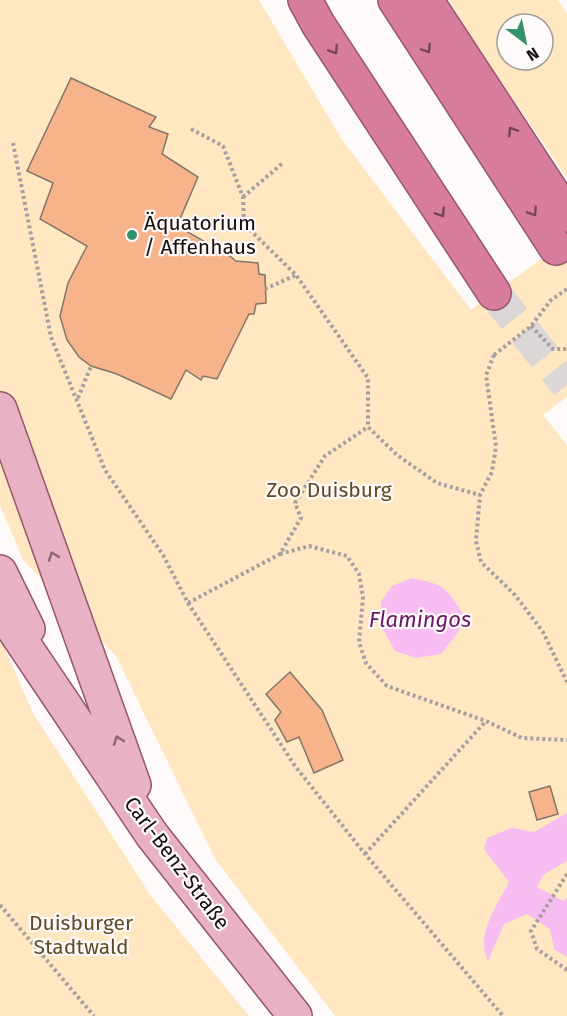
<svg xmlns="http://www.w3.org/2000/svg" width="567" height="1016" font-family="'Fira Sans',sans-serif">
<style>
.green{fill:#ffe8c1;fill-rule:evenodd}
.water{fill:#f7bcf1}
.building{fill:#f7b389;stroke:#84756b;stroke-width:1.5}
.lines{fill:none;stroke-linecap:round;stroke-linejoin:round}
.highway-tunnel{stroke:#dcd7d7;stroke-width:33;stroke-dasharray:33 16;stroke-linecap:butt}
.major-casing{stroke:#94566b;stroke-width:36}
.highway-casing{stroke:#94566b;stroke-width:36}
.path{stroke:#a6a0a0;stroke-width:4;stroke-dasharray:3 3;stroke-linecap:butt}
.major{stroke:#e8b1c4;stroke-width:33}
.highway{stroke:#d87d9d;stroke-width:33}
.path-bridge{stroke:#a6a0a0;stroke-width:4;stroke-dasharray:3 3;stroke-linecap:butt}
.oneway{stroke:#764656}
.oneway2{stroke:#896872}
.poi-dot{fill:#32926c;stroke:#fffafa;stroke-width:2}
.labels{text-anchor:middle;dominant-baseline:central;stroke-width:4.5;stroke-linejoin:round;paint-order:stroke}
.poi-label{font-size:21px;fill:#150e0e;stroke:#fffafa;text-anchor:start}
.park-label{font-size:21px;fill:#5f4b25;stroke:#fffafa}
.street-label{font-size:21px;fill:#150e0e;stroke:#fffafa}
.water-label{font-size:22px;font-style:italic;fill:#6a1466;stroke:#fffafa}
</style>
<rect width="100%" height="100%" fill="#fffafa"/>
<path class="green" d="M 0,0 L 259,0 L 341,138 L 471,310 L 567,240 L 567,397 L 543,415 L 567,445 L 567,1016 L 335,1016 L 215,859 L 116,656 L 23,560 L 0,505 Z
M 449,0 L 558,0 L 567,13 L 567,178 L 470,36 ZM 507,24 L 543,24 L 543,60 L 507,60 Z
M 0,637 L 33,713 L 151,896 L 249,1016 L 0,1016 Z"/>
<path class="water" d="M 412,578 C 445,585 445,586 463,614 L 459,631 L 441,654 L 416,658 L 395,651 L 383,629 L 381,602 L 392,586 Z
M 567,813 L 567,861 L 543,875 L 537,887 L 563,901 L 567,898 L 567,957 L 554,949 L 550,929 L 527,914 L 504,924 L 488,961 C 475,934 497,906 509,882 L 484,849 L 487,838 L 511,828 L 534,832 Z"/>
<path class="building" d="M 71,78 L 156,117 L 149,127 L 168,134 L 162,154 L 198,177 L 177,226 L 230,256 L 236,261 L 258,263 L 259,274 L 265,275 L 266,303 L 256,304 L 254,314 L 249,314 L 217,379 L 203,376 L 201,380 L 186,370 L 171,399 L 117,374 L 91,366 L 79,357 L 67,340 L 60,316 L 68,283 L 87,246 L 40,219 L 53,183 L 27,171 Z
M 290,672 L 322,710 L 343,760 L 314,773 L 299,737 L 287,742 L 275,720 L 281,712 L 266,694 Z
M 550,786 L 558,814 L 537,820 L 529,792 Z"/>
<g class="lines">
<path class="highway-tunnel" d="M 494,293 L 567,385"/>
<defs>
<path id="major" d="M 0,409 L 134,785
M 0,572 L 28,629
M 0,609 L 152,835 L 295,1016"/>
<path id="highway" d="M 305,0 L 318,24 L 494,293
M 395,0 L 556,248
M 426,0 L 567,215"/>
</defs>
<use href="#major" class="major-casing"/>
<use href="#highway" class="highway-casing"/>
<path class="path" d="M 191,129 L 223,146 L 243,197 L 244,224 L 296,275 L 368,378 L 368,427 L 397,455 L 437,483 L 480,495
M 13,143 L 51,337 L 105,470 L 163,555 L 188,603 L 295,766 L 365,854 L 503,1016
M 243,197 L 284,162
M 265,289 L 296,275
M 531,326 L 553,349 L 567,349
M 494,355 L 486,375 L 496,447 L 492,472 L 480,495 L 476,541 L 481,562 L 515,595 L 543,632 L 567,682
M 78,398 L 91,366
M 280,554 L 309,546 L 347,556 L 359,574 L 363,597 L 359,642 L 366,663 L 387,686 L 486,721 L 522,738 L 567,740
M 188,603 L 280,554 L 301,518 L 295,503 L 325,456 L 368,427
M 365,854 L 486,721
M 567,874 L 531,931 L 537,949 L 567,970
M 0,905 L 94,1016"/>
<use href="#major" class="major"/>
<use href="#highway" class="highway"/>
<path class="path-bridge" d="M 494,355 L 531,326 L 551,300 L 567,289"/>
</g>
<defs><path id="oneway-chevron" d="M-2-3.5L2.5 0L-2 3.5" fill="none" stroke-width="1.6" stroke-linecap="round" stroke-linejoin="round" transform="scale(1.5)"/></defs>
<g class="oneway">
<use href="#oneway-chevron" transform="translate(427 49) rotate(57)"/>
<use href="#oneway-chevron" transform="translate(334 50) rotate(57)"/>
<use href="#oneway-chevron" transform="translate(512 131) rotate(-123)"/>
<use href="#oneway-chevron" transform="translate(533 212) rotate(57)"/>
<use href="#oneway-chevron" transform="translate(441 213) rotate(57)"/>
</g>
<g class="oneway2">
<use href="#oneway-chevron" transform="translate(53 556) rotate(-110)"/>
<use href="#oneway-chevron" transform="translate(118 740) rotate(-110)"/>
</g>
<circle class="poi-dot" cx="132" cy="235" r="6"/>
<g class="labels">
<g class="poi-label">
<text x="144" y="223">Äquatorium<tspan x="144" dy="24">/ Affenhaus</tspan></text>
</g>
<g class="park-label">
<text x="329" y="490">Zoo Duisburg</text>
<text x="81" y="923">Duisburger<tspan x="81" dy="24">Stadtwald</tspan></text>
</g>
<g class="street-label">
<text transform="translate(177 863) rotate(53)">Carl-Benz-Straße</text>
</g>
<g class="water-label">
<text x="420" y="619">Flamingos</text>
</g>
</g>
<g transform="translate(525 42) rotate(148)"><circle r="28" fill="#fffafa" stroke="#a19c9c" stroke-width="1.5"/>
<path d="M0-4.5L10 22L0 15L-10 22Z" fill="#32926c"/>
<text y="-9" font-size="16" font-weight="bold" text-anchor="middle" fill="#150e0e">N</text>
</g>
</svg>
